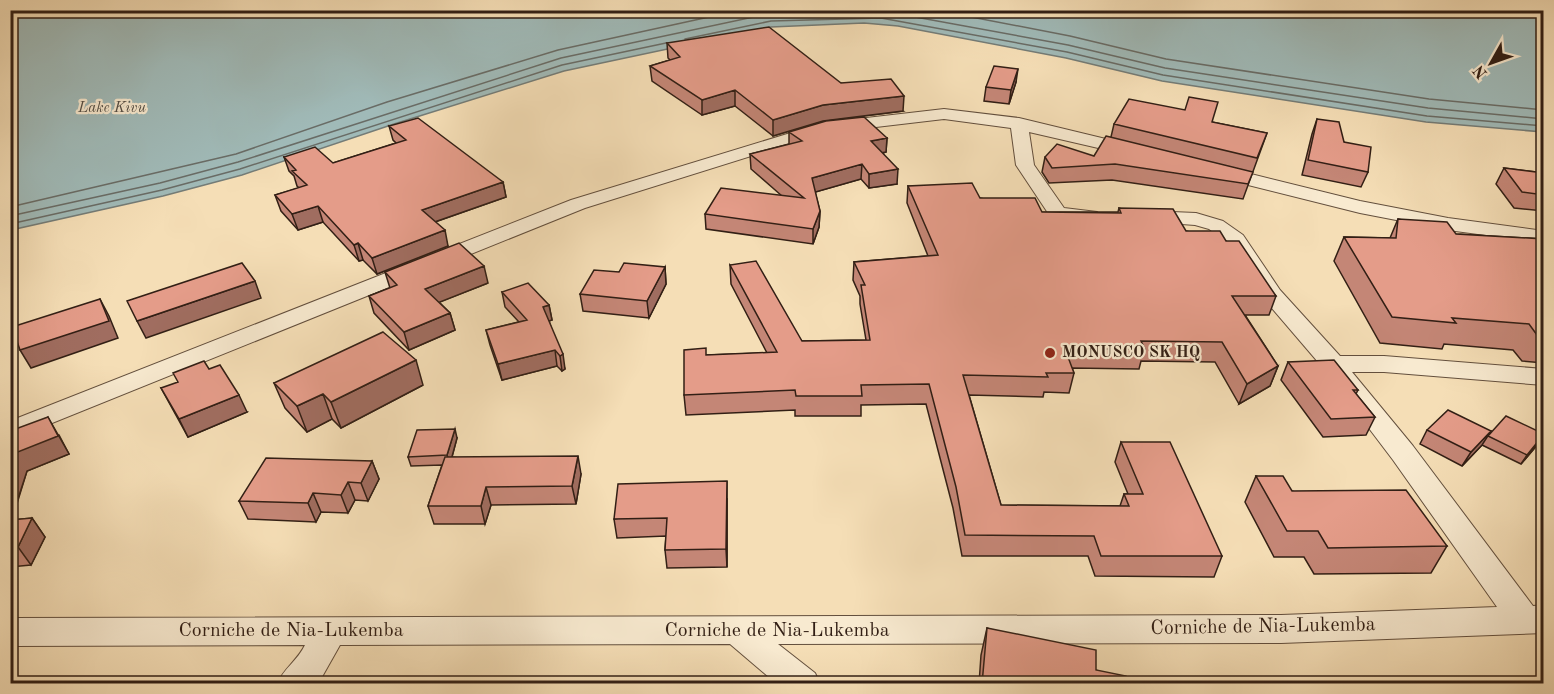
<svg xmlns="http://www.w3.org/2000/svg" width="1554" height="694" font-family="'Old Standard TT',serif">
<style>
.water{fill:#a0bab8;stroke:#747c77;stroke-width:1.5}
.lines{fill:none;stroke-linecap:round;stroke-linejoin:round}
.shore{stroke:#696c66;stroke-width:1.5}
.street-casing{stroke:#634f3d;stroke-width:2}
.street{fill:#f8ead0;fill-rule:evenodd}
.wall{fill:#c48676;stroke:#321f15;stroke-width:1.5}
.shaded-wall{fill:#a06d60;stroke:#321f15;stroke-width:1.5}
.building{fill:#e49c89;stroke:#321f15;stroke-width:1.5}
.poi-dot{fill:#8f2418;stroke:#f8ead0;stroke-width:2}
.labels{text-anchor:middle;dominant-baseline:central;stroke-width:4.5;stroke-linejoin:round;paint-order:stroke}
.far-water-label{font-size:15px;font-style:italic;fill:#534e46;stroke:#f8ead0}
.poi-label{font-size:16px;font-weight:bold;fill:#321f15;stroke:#f8ead0;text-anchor:start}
.near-street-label{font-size:20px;fill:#321f15;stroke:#f8ead0}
</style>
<rect width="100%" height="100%" fill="#f5deb6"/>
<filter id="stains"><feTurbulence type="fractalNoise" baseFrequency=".00333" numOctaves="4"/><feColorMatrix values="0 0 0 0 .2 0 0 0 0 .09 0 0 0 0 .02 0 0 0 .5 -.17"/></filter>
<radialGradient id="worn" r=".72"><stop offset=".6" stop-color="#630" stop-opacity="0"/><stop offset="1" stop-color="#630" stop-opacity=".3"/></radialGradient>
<path class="water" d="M 10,11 L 1543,11 L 1543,132 L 1426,122 L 1162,81 L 1066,58 L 898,26 L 864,23 L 771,27 L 564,71 L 394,124 L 242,175 L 163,196 L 11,230 Z"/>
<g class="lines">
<path class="shore" d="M 877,10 L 1068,45 L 1165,68 L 1428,108 L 1544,119
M 935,10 L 1070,36 L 1166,59 L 1429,99 L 1544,110
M 685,39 L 771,21 L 881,18 L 1067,52 L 1163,75 L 1427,116 L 1544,126
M 10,207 L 236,154 L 387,102 L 558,50 L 741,10
M 10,216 L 160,183 L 238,162 L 561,58 L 768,14 L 814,10
M 10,224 L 162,190 L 240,169 L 562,65 L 666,43"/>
<defs>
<path id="street" d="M 944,109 L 1019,118 L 1139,147 L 1142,151 L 1133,156 L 1029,132 L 1034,165 L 1064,208 L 1097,212 L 1100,216 L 1097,220 L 1068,222 L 1050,216 L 1016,165 L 1011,128 L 944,119 L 825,133 L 585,208 L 10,440 L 10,421 L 571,200 L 823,123 Z
M 1219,166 L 1360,201 L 1448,218 L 1544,231 L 1544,243 L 1448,230 L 1360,213 L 1212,176 L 1210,172 Z
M 1148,211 L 1196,213 L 1223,221 L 1243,235 L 1280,290 L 1340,356 L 1384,356 L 1544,369 L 1544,385 L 1384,372 L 1352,372 L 1413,446 L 1533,606 L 1544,605 L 1544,633 L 1281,643 L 778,644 L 815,673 L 820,684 L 777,684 L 730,644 L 340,645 L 318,684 L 277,684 C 284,668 298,660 305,645 L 10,646 L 10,618 L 1281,615 L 1497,607 L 1393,460 L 1324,369 L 1264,299 L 1228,243 L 1209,229 L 1195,225 L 1141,221 L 1138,217 L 1141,213 Z"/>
</defs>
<use href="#street" class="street-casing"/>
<use href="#street" class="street"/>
</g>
<path class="wall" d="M 667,43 L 841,83 L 903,111 L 823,121 L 773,136 L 735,106 L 702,115 L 652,81 L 650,66 L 670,60 L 668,58 Z
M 1016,82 L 1009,104 L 984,101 L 986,87 Z
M 1317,119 L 1344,142 L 1368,172 L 1361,187 L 1302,175 L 1312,134 Z
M 1212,122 L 1267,133 L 1243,199 L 1112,180 L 1049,183 L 1042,172 L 1045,157 L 1094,156 L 1111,137 L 1114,124 Z
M 389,126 L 503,182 L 506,197 L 435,222 L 448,246 L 377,274 L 363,260 L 359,261 L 323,222 L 298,230 L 281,211 L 275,195 L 299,188 L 297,186 L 294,176 L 289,171 L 284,157 L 333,163 L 396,143 L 393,140 Z
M 789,132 L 887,138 L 886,152 L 883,153 L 897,184 L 869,188 L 861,179 L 815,192 L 820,211 L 819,227 L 813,244 L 706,229 L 705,214 L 782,196 L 751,169 L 750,154 L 789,144 Z
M 1504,168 L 1544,173 L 1544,211 L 1514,208 L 1496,184 Z
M 908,186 L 980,198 L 1042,212 L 1118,212 L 1119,208 L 1186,231 L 1226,241 L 1276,296 L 1269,315 L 1245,315 L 1278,366 L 1270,386 L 1239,404 L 1215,362 L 1141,361 L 1139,369 L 1072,368 L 1074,373 L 1069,393 L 1044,392 L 1043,397 L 969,395 L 1001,505 L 1120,506 L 1124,494 L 1128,494 L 1115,462 L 1121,442 L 1222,556 L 1214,577 L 1095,576 L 1088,556 L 962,556 L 953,508 L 926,404 L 861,405 L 861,416 L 795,416 L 795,410 L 686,415 L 684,395 L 707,355 L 767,353 L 731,284 L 730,265 L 802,341 L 866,340 L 860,304 L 860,296 L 853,280 L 854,262 L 928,256 L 907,203 Z
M 1398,219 L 1456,234 L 1544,239 L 1544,363 L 1522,361 L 1513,350 L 1444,344 L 1442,349 L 1380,343 L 1334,261 L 1344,237 L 1390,238 Z
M 665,267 L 666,284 L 649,318 L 583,311 L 580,294 L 619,272 Z
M 385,272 L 488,283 L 439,302 L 450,313 L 455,330 L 409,350 L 374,313 L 369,296 L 390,288 Z
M 502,292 L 549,305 L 552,320 L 549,321 L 565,369 L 562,371 L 557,366 L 502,380 L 490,345 L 486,330 L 519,322 L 505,307 Z
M 1288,362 L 1358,390 L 1356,394 L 1375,417 L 1366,435 L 1323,437 L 1281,380 Z
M 274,383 L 423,385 L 341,428 L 332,419 L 307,432 L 285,408 Z
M 161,388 L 247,412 L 188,437 Z
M 1427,430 L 1491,431 L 1488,436 L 1544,435 L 1544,446 L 1538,444 L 1521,464 L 1482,445 L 1462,466 L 1420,444 Z
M 10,431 L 59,435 L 69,454 L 27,471 L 12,520 L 32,518 L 45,537 L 31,565 L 10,567 Z
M 457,438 L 452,457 L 581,474 L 576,504 L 491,505 L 485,524 L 434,524 L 428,506 L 442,465 L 411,466 L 408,457 Z
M 372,461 L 379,479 L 368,501 L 355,500 L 348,513 L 321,512 L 316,522 L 248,519 L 239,501 Z
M 1256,476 L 1292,491 L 1447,546 L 1431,573 L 1314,574 L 1304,557 L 1274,557 L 1245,502 Z
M 727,499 L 727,567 L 667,568 L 665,550 L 666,536 L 617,538 L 614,519 Z
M 987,628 L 1096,670 L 1126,684 L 979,684 L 981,655 Z"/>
<path class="shaded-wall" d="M 1018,69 L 1016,82 L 1009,104 L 1011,90 Z
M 735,90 L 735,106 L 702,115 L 702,100 Z
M 904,96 L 903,111 L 823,121 L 773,136 L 773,120 L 823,105 Z
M 887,138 L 886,152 L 870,155 L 871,141 Z
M 862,164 L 861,179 L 812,193 L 812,178 Z
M 898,169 L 897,184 L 869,188 L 869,174 Z
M 503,182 L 506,197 L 426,225 L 422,210 Z
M 318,206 L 323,222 L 298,230 L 292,214 Z
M 820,211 L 819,227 L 813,244 L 813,229 Z
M 445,230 L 448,246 L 377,274 L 372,258 Z
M 358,243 L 363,260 L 359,261 L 354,245 Z
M 484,266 L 488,283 L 430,306 L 425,289 Z
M 665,267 L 666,284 L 649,318 L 647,301 Z
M 255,281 L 261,298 L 146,338 L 137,321 Z
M 100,299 L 109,316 L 118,338 L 31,368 L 20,350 Z
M 549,305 L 552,320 L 546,322 L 543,307 Z
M 450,313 L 455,330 L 409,350 L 404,332 Z
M 555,350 L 557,366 L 502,380 L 498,364 Z
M 563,354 L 565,369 L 562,371 L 560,356 Z
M 416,360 L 423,385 L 341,428 L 331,402 Z
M 1278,366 L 1270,386 L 1239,404 L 1247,384 Z
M 323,394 L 332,419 L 307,432 L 297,406 Z
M 239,395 L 247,412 L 188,437 L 179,419 Z
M 48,417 L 69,454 L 27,471 L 10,523 L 10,466 L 15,453 Z
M 455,429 L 457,438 L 450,464 L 447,455 Z
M 1491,431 L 1482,445 L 1462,466 L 1471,452 Z
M 1544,435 L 1538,444 L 1521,464 L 1527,455 Z
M 578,456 L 581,474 L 576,504 L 572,486 Z
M 372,461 L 379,479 L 368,501 L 361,483 Z
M 727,481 L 727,567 L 726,549 Z
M 348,482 L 355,500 L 348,513 L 341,495 Z
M 486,487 L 491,505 L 485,524 L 481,506 Z
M 313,493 L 321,512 L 316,522 L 308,503 Z
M 32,518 L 45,537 L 31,565 L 18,547 Z"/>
<path class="building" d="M 769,27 L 841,83 L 891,79 L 904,96 L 823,105 L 773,120 L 735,90 L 702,100 L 650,66 L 680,57 L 667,43 Z
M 994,66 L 1018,69 L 1011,90 L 986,87 Z
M 1189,97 L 1218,102 L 1212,122 L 1267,133 L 1257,158 L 1114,124 L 1129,99 L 1185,110 Z
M 864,117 L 887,138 L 871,141 L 898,169 L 869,174 L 862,164 L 812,178 L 820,211 L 813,229 L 705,214 L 721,188 L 804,198 L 750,154 L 802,141 L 789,132 L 826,121 Z
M 418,118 L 503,182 L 422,210 L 445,230 L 372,258 L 358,243 L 354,245 L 318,206 L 292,214 L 275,195 L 307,185 L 292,171 L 296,170 L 284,157 L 315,147 L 333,163 L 406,140 L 389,126 Z
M 1317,119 L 1339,122 L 1344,142 L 1371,147 L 1368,172 L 1308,160 Z
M 1106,136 L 1253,172 L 1248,184 L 1115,164 L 1052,168 L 1045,157 L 1057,144 L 1094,156 Z
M 1504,168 L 1544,173 L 1544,195 L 1522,192 Z
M 972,183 L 980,198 L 1035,198 L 1042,212 L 1121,213 L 1119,208 L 1173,209 L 1186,231 L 1220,231 L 1226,241 L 1239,241 L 1276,296 L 1232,296 L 1278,366 L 1247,384 L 1222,342 L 1141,341 L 1145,349 L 1065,349 L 1074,373 L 1046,373 L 1048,377 L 963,375 L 1001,505 L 1129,506 L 1124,494 L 1143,494 L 1121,442 L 1170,442 L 1222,556 L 1101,556 L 1094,536 L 965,535 L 956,487 L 929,384 L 861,385 L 862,396 L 796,396 L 795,390 L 684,395 L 684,350 L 706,348 L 706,355 L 777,352 L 730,265 L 756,261 L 802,341 L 870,340 L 861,285 L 865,285 L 854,262 L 938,255 L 908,186 Z
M 1398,219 L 1447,222 L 1456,234 L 1544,239 L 1544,336 L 1537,335 L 1529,324 L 1452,318 L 1456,323 L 1392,317 L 1344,237 L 1396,238 Z
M 459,243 L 484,266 L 425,289 L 450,313 L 404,332 L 369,296 L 397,285 L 385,272 Z
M 242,263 L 255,281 L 137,321 L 127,301 Z
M 624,263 L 665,267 L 647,301 L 580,294 L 594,270 L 619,272 Z
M 528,283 L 549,305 L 543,307 L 563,354 L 560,356 L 555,350 L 498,364 L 486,330 L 527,320 L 502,292 Z
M 100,299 L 109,321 L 20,350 L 12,327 Z
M 383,332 L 416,360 L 331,402 L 323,394 L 297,406 L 274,383 Z
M 1334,360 L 1358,390 L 1353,390 L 1375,417 L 1331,419 L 1288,362 Z
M 204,361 L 209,369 L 220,365 L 239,395 L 179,419 L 161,388 L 178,382 L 173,373 Z
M 1448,410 L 1491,431 L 1471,452 L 1427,430 Z
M 1506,416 L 1544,434 L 1527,455 L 1488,436 Z
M 48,417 L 58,436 L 15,453 L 10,466 L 10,431 Z
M 455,429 L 447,455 L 408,457 L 417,430 Z
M 578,456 L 572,486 L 486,487 L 481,506 L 428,506 L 445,457 Z
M 266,458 L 372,461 L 361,483 L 348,482 L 341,495 L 313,493 L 308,503 L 239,501 Z
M 1256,476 L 1283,476 L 1292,491 L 1406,490 L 1447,546 L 1328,548 L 1318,531 L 1287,531 Z
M 727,481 L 726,549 L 665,550 L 667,518 L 614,519 L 618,484 Z
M 32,518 L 18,547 L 10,548 L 10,520 Z
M 987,628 L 1096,650 L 1096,670 L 1126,676 L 1126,684 L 982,684 Z
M 42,681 L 43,684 L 10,684 L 10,683 Z"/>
<circle class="poi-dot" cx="1050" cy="353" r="6"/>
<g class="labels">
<g class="far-water-label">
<text x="112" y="108">Lake Kivu</text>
</g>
<g class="poi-label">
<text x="1062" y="353">MONUSCO SK HQ</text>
</g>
<g class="near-street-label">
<text transform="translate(1263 627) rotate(-1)">Corniche de Nia-Lukemba</text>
<text x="291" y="631">Corniche de Nia-Lukemba</text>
<text x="777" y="631">Corniche de Nia-Lukemba</text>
</g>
</g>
<rect width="1554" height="694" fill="none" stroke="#f5deb6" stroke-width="36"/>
<rect x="12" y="12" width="1530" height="670" fill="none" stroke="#321f15" stroke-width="3"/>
<rect x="18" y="18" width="1518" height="658" fill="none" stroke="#321f15" stroke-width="1.5"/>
<g transform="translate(1491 63) rotate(230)" stroke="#f8ead0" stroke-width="4.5" paint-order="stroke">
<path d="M0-4.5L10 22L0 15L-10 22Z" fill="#321f15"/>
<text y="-9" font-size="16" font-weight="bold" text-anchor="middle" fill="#321f15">N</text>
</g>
<rect width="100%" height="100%" filter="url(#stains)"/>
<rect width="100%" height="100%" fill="url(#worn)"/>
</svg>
